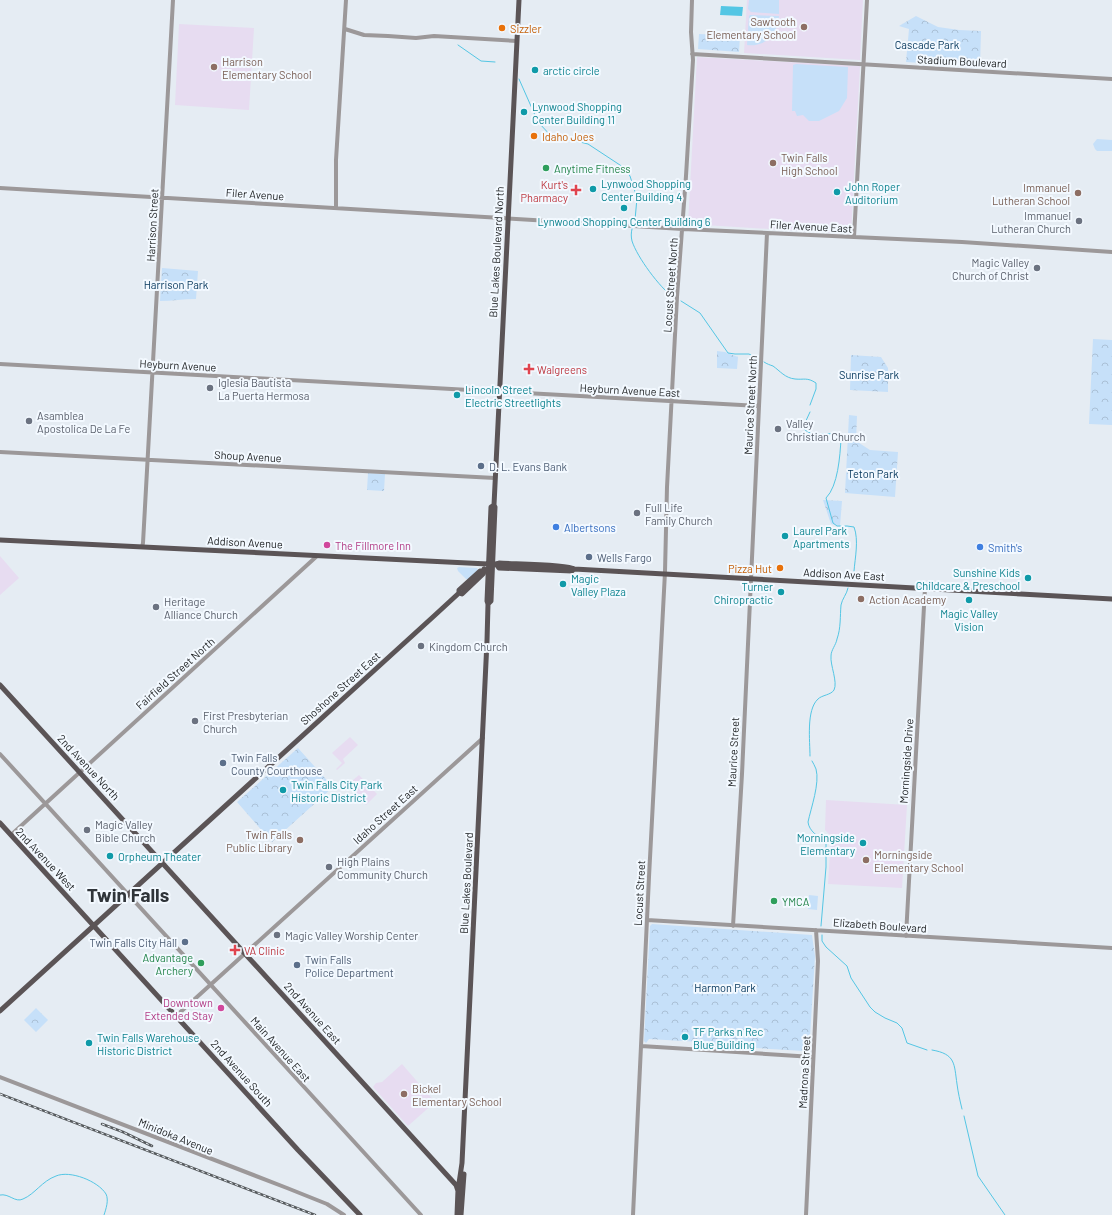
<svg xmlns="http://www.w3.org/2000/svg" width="1112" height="1215" font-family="Barlow,sans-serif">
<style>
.education{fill:#e7dcf1}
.grass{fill:#c6e0f9}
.forest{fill:url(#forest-crowns)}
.water{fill:#54c6e4}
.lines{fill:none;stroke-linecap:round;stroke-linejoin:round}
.stream{stroke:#54c6e4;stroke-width:1}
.minor{stroke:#9c9899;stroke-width:4}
.major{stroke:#5b5456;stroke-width:5}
.rail-casing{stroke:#575b5e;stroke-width:2.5}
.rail{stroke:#f3f9ff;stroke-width:1;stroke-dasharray:3;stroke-linecap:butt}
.education-dot{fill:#8d6e63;stroke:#f3f9ff;stroke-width:1.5}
.food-dot{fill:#e8710a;stroke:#f3f9ff;stroke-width:1.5}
.culture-dot{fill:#0f9aa8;stroke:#f3f9ff;stroke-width:1.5}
.leisure-dot{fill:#2e9e5b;stroke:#f3f9ff;stroke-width:1.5}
.health-dot{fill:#e0444e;stroke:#f3f9ff;stroke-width:1.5}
.worship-dot{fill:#6b7280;stroke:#f3f9ff;stroke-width:1.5}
.service-dot{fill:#5c6f8a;stroke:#f3f9ff;stroke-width:1.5}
.shop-dot{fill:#3f7fe0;stroke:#f3f9ff;stroke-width:1.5}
.hotel-dot{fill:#d1479c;stroke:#f3f9ff;stroke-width:1.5}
.labels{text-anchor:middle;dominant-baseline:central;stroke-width:4;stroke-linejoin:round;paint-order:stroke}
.education-label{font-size:11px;fill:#785e54;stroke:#f3f9ff;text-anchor:start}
.food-label{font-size:11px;fill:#c56008;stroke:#f3f9ff;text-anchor:start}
.park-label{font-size:11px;fill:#003359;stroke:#f3f9ff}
.street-label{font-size:11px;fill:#1b1e20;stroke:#f3f9ff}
.culture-label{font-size:11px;fill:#0d838f;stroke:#f3f9ff;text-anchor:start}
.leisure-label{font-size:11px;fill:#27864d;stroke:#f3f9ff;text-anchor:start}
.health-label{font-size:11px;fill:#be3a42;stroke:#f3f9ff;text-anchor:start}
.worship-label{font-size:11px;fill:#5b616d;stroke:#f3f9ff;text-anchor:start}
.service-label{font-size:11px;fill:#4e5e75;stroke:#f3f9ff;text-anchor:start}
.shop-label{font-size:11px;fill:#366cbe;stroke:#f3f9ff;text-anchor:start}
.hotel-label{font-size:11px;fill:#b23c85;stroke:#f3f9ff;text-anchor:start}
.town-label{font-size:19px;font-weight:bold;fill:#30353a;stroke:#f3f9ff}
</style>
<defs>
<pattern id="forest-crowns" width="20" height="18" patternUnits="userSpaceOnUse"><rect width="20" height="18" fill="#c6e0f9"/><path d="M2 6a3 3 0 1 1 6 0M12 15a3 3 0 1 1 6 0" fill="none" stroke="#aac0d5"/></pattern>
</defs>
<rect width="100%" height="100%" fill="#e5ecf3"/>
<path class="education" d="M 747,0 L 863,0 L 860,60 L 744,53 Z
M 179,24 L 254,28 L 249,110 L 175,105 Z
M 697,57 L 860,66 L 851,234 L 688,224 Z
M 0,556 L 19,578 L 0,595 Z
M 350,737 L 358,745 L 343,759 L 345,763 L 337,770 L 336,769 L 342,763 L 332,753 Z
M 359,775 L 377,794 L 366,805 L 347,785 Z
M 826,800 L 907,805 L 902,888 L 828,884 L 831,836 L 825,830 Z
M 402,1064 L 435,1102 L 408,1126 L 373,1087 L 376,1083 L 382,1082 Z"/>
<path class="grass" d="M 749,0 L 779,0 L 779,14 L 751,12 L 748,9 Z
M 750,15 L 779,16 C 778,35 765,47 747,45 L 749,16 Z
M 796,64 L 848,67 L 847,98 L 839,111 L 819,121 L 809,121 L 803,115 L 797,116 L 795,111 L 792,111 L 793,65 Z
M 1097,139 L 1112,140 L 1112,151 L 1097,151 L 1095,149 L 1093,144 Z
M 459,567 L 477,568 L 478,570 L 468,579 L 466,579 L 458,571 L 457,568 Z
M 809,895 L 818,896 L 817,910 L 808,909 Z"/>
<path class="forest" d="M 916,16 L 938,27 L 959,30 L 981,31 L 980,67 L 906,62 L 909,29 L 899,26 Z
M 699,34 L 740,36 L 739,52 L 698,49 Z
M 162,268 L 198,271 L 196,299 C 183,299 172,301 160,301 Z
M 1093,339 L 1112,340 L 1112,425 L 1089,424 Z
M 717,351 L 725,352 L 738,357 L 737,369 L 717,368 Z
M 851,355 L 881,357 L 888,368 L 888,392 L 850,390 Z
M 849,415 L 857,416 L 856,441 L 870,450 L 898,452 L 895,497 L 845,493 Z
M 368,473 L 385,474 L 384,491 L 367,490 Z
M 823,500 L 842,501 L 840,526 L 831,524 Z
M 298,748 L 333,787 L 272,842 L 237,802 Z
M 652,924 L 812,935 L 815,956 L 809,1053 L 804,1051 L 703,1045 L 700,1042 L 649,1039 L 646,1043 L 644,1041 L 650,926 Z
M 36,1008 L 48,1020 L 36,1032 L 24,1020 Z"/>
<path class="water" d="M 721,6 L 743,7 L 742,16 L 720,15 Z"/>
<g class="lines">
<path class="stream" d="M 458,45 L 481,61 L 495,62
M 519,79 L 538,122 L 553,138 L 580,142 L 588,144 L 623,167 L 630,176 L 637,198 L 635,220
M 632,229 C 631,233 631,237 632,241 C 637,257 660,288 673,297
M 681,301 L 700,313 L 728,353 L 735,354 L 749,354 L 758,359
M 764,362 C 767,364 770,365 773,366 C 780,371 785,378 795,379 C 804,380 807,377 816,383 L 816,389 L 810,405
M 810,412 L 804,425 L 804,429 C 817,441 832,427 841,439 C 840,456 838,486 826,498 L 833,523 L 837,526 L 847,526 L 854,527 C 859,540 855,558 854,571
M 810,756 C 810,741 806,710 818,699 C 822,695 831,695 834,690 C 838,682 830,665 831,656 C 831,650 836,645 837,639 C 841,628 840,616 841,605 C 842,599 847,594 848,588
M 812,761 C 813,763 815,766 816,769 C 820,783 811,808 808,822 C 809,831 818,837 826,841 L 826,867 L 821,926
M 822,935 L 822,941 L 826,947 L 847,966 L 851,978 L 870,1007 L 875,1012 L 885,1018 L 897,1023 L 902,1028 L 907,1043 L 927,1050
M 932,1050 C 956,1054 954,1064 957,1084 C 958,1092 960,1101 962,1109
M 964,1116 L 978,1176 L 1005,1215
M 0,1195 C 9,1193 15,1203 23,1199 C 35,1194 42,1181 56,1176 C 70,1170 98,1181 106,1194 C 109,1200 106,1209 104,1215"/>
<path class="minor" d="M 345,29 L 364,35 L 388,36 L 416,38 L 434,36 L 517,41
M 692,54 L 1112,79
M 0,188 L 683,229 L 962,242 L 1112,252
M 336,208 L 336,160 L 346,0
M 854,237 L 867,0
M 0,364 L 759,406
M 0,452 L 495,478
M 142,547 L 143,543 L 173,0
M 0,754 L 421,1215
M 11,835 L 317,556
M 647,920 L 1112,948
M 733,926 L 742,774 L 767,233
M 906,936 L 925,588
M 176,1016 L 483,738
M 641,1046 L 813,1057
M 0,1077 L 287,1188 L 327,1204 L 344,1215
M 633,1215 L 649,877 L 665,572 L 667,487 L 677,297 L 686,176 L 693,60 L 691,32 L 692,0
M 806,1215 L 818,961 L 816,930"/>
<path class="major" d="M 0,540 L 488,564 L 496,564 L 499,563 C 511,564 567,564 574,569 L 1112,599
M 496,564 L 499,568 L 572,571 L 574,569
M 459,593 L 462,594 L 483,574 L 484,569
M 488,604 L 491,601 L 495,507 L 494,505 L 519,0
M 0,685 L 456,1185 L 458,1191
M 0,823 L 298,1150 L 360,1215
M 0,1011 L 434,616 L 459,593 L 459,590 L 480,571 L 483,571
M 457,1215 L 458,1190 L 462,1163 L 487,641 L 488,604 L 487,601 L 491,507 L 494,505
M 461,1215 L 464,1174"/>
<defs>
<path id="rail" d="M 0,1094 L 315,1215
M 102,1124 L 123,1132 L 152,1146"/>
</defs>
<use href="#rail" class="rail-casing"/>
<use href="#rail" class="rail"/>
</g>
<g class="education-dot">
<circle cx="804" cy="27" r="4"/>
<circle cx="214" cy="67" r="4"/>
<circle cx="773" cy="163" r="4"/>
<circle cx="1078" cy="193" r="4"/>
<circle cx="861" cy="599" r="4"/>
<circle cx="300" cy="840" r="4"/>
<circle cx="866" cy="860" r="4"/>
<circle cx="404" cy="1094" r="4"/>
</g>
<g class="food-dot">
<circle cx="502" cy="28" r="4"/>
<circle cx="534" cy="136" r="4"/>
<circle cx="780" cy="568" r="4"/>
</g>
<g class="culture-dot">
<circle cx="535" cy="70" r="4"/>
<circle cx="524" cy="112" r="4"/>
<circle cx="593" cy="189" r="4"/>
<circle cx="837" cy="192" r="4"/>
<circle cx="624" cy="208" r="4"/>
<circle cx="457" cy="395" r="4"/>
<circle cx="785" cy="536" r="4"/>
<circle cx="1028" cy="578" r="4"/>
<circle cx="563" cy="584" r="4"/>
<circle cx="781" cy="592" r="4"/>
<circle cx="969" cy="600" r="4"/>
<circle cx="283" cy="790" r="4"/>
<circle cx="863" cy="843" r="4"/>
<circle cx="110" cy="856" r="4"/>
<circle cx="685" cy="1037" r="4"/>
<circle cx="89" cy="1043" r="4"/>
</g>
<g class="leisure-dot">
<circle cx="546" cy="168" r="4"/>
<circle cx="774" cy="901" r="4"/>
<circle cx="201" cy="963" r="4"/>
</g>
<g class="health-dot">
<path d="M574 184h4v4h4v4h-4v4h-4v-4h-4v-4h4z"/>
<path d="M527 363h4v4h4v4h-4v4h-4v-4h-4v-4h4z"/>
<path d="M233 944h4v4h4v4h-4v4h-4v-4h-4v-4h4z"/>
</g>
<g class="worship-dot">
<circle cx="1079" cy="221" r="4"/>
<circle cx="1037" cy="268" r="4"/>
<circle cx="210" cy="388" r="4"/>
<circle cx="29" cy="421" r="4"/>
<circle cx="778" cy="429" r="4"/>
<circle cx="637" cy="513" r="4"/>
<circle cx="156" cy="607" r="4"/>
<circle cx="421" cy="646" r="4"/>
<circle cx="195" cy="721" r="4"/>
<circle cx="87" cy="830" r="4"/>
<circle cx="329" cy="867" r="4"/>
<circle cx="277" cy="935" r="4"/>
</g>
<g class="service-dot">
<circle cx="481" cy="466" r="4"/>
<circle cx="589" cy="557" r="4"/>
<circle cx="223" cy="763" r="4"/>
<circle cx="185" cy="942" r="4"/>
<circle cx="297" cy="965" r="4"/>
</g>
<g class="shop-dot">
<circle cx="556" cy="527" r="4"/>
<circle cx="980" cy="547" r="4"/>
</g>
<g class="hotel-dot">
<circle cx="327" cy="545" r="4"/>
<circle cx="221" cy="1008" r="4"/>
</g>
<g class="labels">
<g class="education-label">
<text x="796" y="21" text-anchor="end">Sawtooth<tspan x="796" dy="13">Elementary School</tspan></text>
<text x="222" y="61">Harrison<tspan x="222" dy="13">Elementary School</tspan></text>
<text x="781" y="157">Twin Falls<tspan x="781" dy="13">High School</tspan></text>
<text x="1070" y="187" text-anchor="end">Immanuel<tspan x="1070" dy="13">Lutheran School</tspan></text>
<text x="869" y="599">Action Academy</text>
<text x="292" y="834" text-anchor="end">Twin Falls<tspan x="292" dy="13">Public Library</tspan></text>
<text x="874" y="854">Morningside<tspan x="874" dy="13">Elementary School</tspan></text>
<text x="412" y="1088">Bickel<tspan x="412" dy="13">Elementary School</tspan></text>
</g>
<g class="food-label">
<text x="510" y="28">Sizzler</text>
<text x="542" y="136">Idaho Joes</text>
<text x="772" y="568" text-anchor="end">Pizza Hut</text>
</g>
<g class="park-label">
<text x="927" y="44">Cascade Park</text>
<text x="176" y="284">Harrison Park</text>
<text x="869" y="374">Sunrise Park</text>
<text x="873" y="473">Teton Park</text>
<text x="725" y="987">Harmon Park</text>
</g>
<g class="street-label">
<text transform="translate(962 61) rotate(3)">Stadium Boulevard</text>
<text transform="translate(255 194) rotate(4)">Filer Avenue</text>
<text transform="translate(152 225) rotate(-87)">Harrison Street</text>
<text transform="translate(811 226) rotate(3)">Filer Avenue East</text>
<text transform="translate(496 252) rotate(-87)">Blue Lakes Boulevard North</text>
<text transform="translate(670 285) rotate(-86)">Locust Street North</text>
<text transform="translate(178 365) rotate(3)">Heyburn Avenue</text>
<text transform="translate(630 390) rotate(3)">Heyburn Avenue East</text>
<text transform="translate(750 405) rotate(-87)">Maurice Street North</text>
<text transform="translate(248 456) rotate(3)">Shoup Avenue</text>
<text transform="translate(245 542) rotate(3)">Addison Avenue</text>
<text transform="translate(844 574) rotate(3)">Addison Ave East</text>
<text transform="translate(175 673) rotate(-42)">Fairfield Street North</text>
<text transform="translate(340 688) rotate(-42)">Shoshone Street East</text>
<text transform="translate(733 752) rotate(-87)">Maurice Street</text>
<text transform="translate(906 761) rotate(-86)">Morningside Drive</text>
<text transform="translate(89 767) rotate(47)">2nd Avenue North</text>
<text transform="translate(385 814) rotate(-42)">Idaho Street East</text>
<text transform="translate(46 859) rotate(47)">2nd Avenue West</text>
<text transform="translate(466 883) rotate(-87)">Blue Lakes Boulevard</text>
<text transform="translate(639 893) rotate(-87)">Locust Street</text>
<text transform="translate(880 925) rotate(4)">Elizabeth Boulevard</text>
<text transform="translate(313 1013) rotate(48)">2nd Avenue East</text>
<text transform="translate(281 1049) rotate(48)">Main Avenue East</text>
<text transform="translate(804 1072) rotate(-87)">Madrona Street</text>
<text transform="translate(242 1073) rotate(48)">2nd Avenue South</text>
<text transform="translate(176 1136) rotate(22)">Minidoka Avenue</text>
</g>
<g class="culture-label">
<text x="543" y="70">arctic circle</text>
<text x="532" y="106">Lynwood Shopping<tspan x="532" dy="13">Center Building 11</tspan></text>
<text x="601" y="183">Lynwood Shopping<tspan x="601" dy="13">Center Building 4</tspan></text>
<text x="845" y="186">John Roper<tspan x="845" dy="13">Auditorium</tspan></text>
<text x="624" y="221" text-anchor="middle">Lynwood Shopping Center Building 6</text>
<text x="465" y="389">Lincoln Street<tspan x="465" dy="13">Electric Streetlights</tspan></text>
<text x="793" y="530">Laurel Park<tspan x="793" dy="13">Apartments</tspan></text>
<text x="1020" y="572" text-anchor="end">Sunshine Kids<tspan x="1020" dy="13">Childcare &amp; Preschool</tspan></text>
<text x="571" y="578">Magic<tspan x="571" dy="13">Valley Plaza</tspan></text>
<text x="773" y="586" text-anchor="end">Turner<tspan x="773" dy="13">Chiropractic</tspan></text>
<text x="969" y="613" text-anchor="middle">Magic Valley<tspan x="969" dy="13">Vision</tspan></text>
<text x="291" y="784">Twin Falls City Park<tspan x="291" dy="13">Historic District</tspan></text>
<text x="855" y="837" text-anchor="end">Morningside<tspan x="855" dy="13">Elementary</tspan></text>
<text x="118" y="856">Orpheum Theater</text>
<text x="693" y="1031">TF Parks n Rec<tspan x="693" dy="13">Blue Building</tspan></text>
<text x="97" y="1037">Twin Falls Warehouse<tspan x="97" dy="13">Historic District</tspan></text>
</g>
<g class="leisure-label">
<text x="554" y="168">Anytime Fitness</text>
<text x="782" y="901">YMCA</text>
<text x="193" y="957" text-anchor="end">Advantage<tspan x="193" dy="13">Archery</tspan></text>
</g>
<g class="health-label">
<text x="568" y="184" text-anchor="end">Kurt's<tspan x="568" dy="13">Pharmacy</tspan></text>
<text x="537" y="369">Walgreens</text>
<text x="244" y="950">VA Clinic</text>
</g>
<g class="worship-label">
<text x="1071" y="215" text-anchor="end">Immanuel<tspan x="1071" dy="13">Lutheran Church</tspan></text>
<text x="1029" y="262" text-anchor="end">Magic Valley<tspan x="1029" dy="13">Church of Christ</tspan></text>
<text x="218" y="382">Iglesia Bautista<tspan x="218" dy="13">La Puerta Hermosa</tspan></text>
<text x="37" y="415">Asamblea<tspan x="37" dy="13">Apostolica De La Fe</tspan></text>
<text x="786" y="423">Valley<tspan x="786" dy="13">Christian Church</tspan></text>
<text x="645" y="507">Full Life<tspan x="645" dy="13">Family Church</tspan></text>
<text x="164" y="601">Heritage<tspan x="164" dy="13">Alliance Church</tspan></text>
<text x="429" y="646">Kingdom Church</text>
<text x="203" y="715">First Presbyterian<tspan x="203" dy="13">Church</tspan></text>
<text x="95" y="824">Magic Valley<tspan x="95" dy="13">Bible Church</tspan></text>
<text x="337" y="861">High Plains<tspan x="337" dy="13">Community Church</tspan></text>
<text x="285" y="935">Magic Valley Worship Center</text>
</g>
<g class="service-label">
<text x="489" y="466">D. L. Evans Bank</text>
<text x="597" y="557">Wells Fargo</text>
<text x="231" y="757">Twin Falls<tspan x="231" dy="13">County Courthouse</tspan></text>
<text x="177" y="942" text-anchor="end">Twin Falls City Hall</text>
<text x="305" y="959">Twin Falls<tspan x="305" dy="13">Police Department</tspan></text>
</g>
<g class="shop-label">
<text x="564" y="527">Albertsons</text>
<text x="988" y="547">Smith's</text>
</g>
<g class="hotel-label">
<text x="335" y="545">The Fillmore Inn</text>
<text x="213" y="1002" text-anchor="end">Downtown<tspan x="213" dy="13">Extended Stay</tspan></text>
</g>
<g class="town-label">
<text x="128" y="894">Twin Falls</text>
</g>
</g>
</svg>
